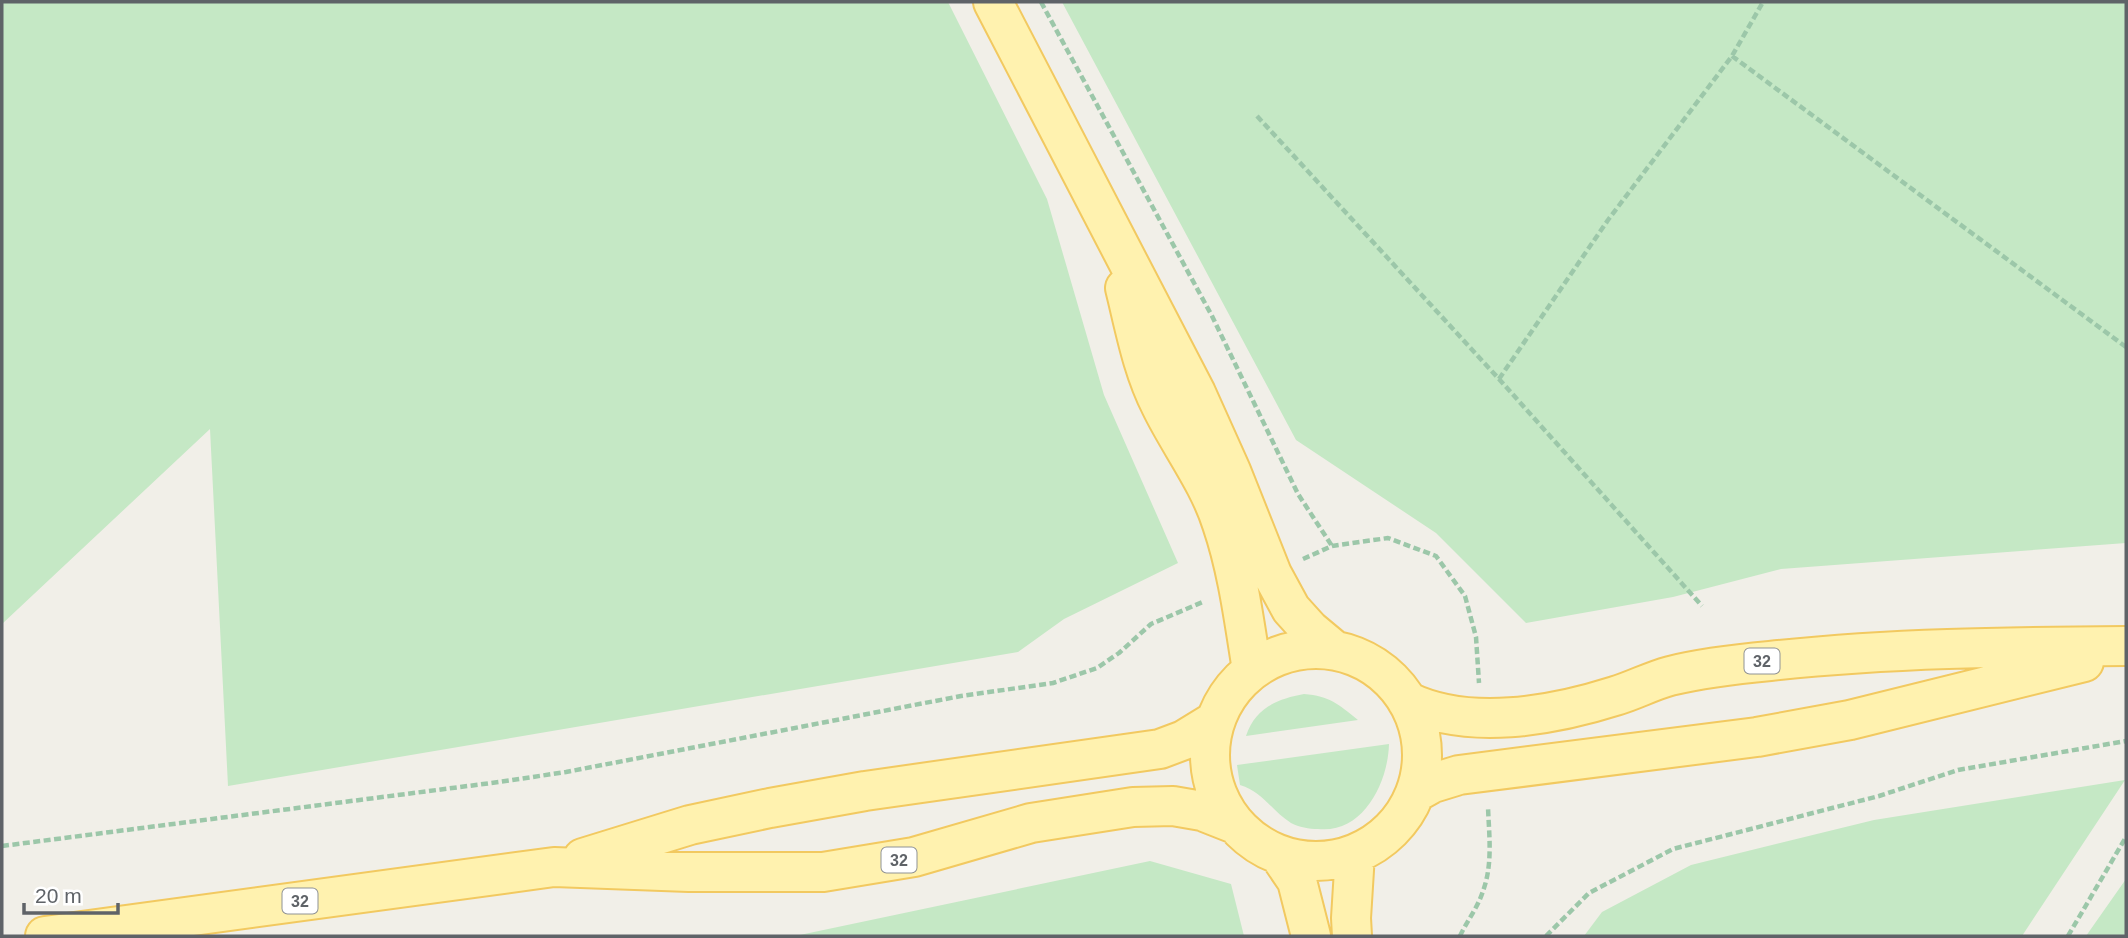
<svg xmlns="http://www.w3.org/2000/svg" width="2128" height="938" font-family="Helvetica,sans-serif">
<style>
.green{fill:#c5e8c5}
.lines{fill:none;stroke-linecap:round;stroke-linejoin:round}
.major-casing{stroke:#f2c960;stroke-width:42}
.path{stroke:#9cc7a9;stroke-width:4.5;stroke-dasharray:7 3.5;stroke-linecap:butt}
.major{stroke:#fff2af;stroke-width:38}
.labels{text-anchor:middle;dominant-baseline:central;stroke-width:5;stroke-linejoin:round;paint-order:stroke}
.shield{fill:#fff;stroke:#8f9295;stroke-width:2}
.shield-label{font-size:16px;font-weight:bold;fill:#5f6368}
</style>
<rect width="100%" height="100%" fill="#f1efe8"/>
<path class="green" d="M 2,2 L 948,2 L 1047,199 L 1104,395 L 1178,563 L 1064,619 L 1018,652 L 228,786 L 210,429 L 2,624 Z
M 1062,2 L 2126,2 L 2126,543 L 1781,569 L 1673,597 L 1526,623 L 1436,533 L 1296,440 Z
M 1304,694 C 1330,696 1338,704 1358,720 L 1246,736 C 1255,708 1277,699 1304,694 Z
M 1389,744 C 1388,783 1363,834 1318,829 C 1309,829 1299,827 1291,823 C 1272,811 1263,792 1240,785 L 1237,765 Z
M 2125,780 L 2022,936 L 1584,936 L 1602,912 L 1691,865 L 1874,820 Z
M 1150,861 L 1231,884 L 1244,936 L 795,936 Z
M 2126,879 L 2126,936 L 2086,936 Z"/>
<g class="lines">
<defs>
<path id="major" d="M 993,2 L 1196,393 L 1231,471 L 1272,574 L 1291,609 L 1310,630 L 1334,650
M 1125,288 C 1135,328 1142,369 1161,406 C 1180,445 1209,482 1222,524 C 1238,571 1244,621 1252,670
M1210 755a106 106 0 1 1 212 0a106 106 0 1 1-212 0Z
M 1407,701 C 1468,731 1552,716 1615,696 C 1633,691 1651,681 1670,676 C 1702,668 1737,664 1770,661 C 1889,648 2007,647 2126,646
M 1415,793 L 1433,783 L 1459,775 L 1757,737 L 1850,720 L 2084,662
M 1280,856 L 1297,881 L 1311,936
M 583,858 L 690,825 L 770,808 L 865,791 L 1160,749 L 1184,740 L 1215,721
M 45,936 L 554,867 L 689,872 L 823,872 L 914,857 L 1031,823 L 1133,807 L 1173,806 L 1202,811 L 1235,824
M 1352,936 L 1351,918 L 1355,854"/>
</defs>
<use href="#major" class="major-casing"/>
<path class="path" d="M 1041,2 L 1212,316 L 1298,494 L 1332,546
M 1732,56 L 2126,347
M 1257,116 L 1499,379 L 1702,606
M 1499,379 L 1608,220 L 1732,56 L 1763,2
M 1303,559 L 1332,546 L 1388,538 L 1436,556 L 1465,596 L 1476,637 L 1479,683
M 2,846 L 499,782 L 566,772 L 961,696 L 1053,683 L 1097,668 L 1119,653 L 1151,624 L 1205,601
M 1460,936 C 1467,921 1478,907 1483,891 C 1493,864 1489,835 1488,807
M 1546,936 L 1589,893 L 1673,849 L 1879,796 L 1958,770 L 2126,741
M 2068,936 L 2126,837"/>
<use href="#major" class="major"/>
</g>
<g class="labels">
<g class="shield">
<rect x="1744.5" y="648.5" width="35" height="25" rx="5"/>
<rect x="881.5" y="847.5" width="35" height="25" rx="5"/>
<rect x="282.5" y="888.5" width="35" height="25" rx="5"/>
</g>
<g class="shield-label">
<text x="1762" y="661">32</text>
<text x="899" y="860">32</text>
<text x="300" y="901">32</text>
</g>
</g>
<rect width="2128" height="938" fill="none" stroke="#5f6368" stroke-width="7"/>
<path d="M24 903v10h94v-10" fill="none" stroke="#5f6368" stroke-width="3.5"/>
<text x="35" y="903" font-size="21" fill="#5f6368" stroke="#ffffff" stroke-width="5" paint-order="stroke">20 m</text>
</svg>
